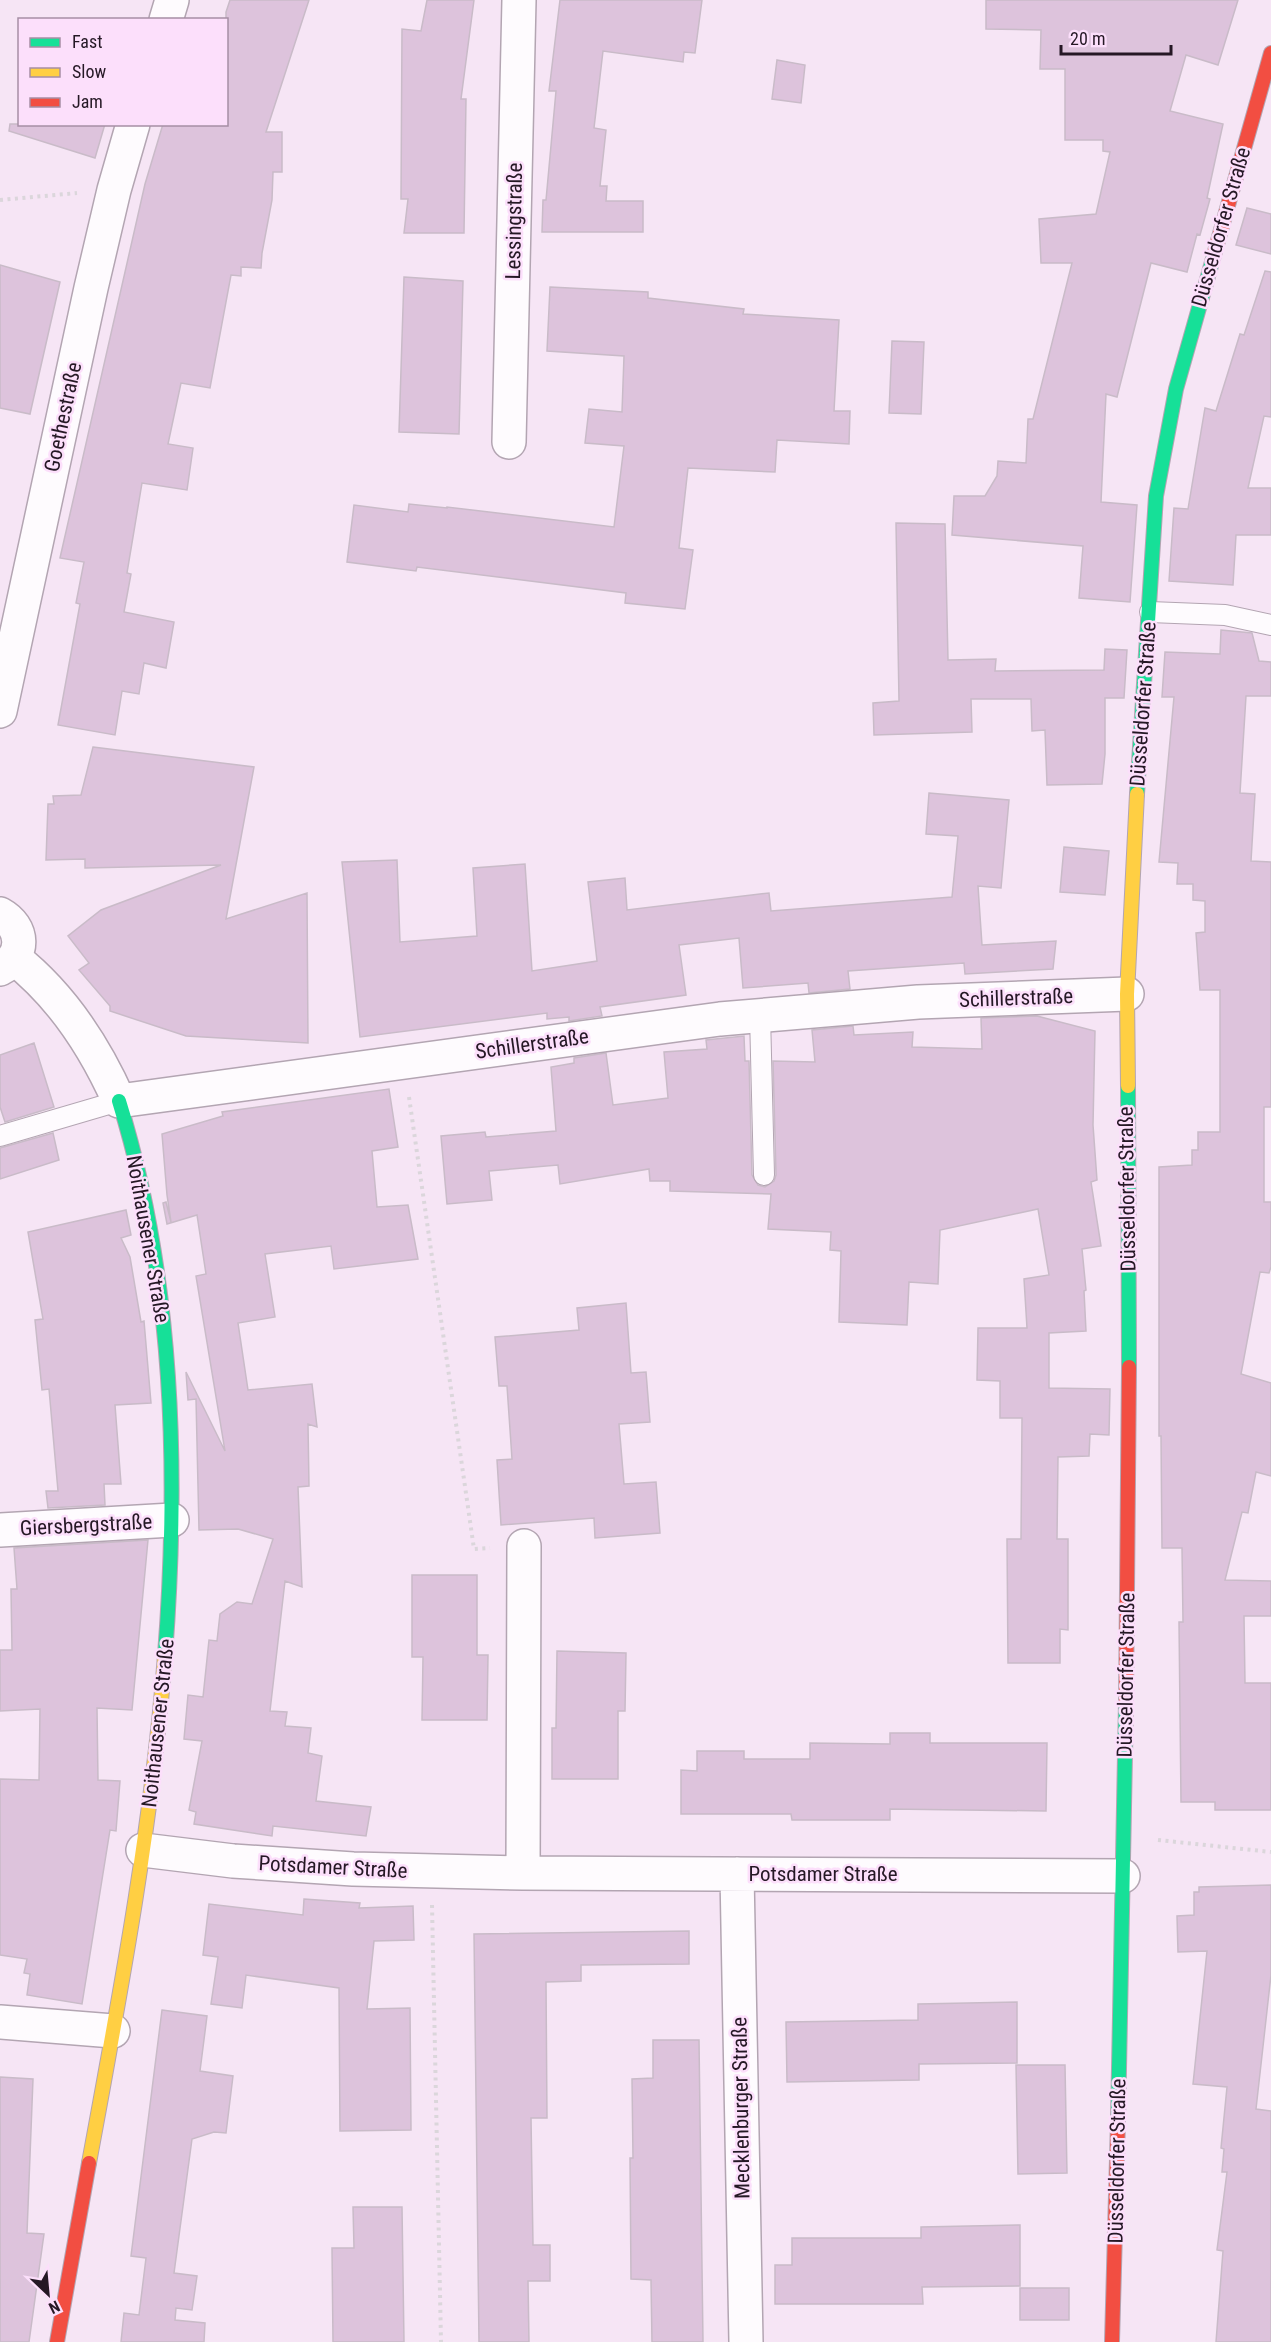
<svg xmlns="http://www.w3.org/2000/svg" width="1271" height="2342" font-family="'Roboto Condensed',sans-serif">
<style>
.building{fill:#ddc3dc;stroke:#c9bbc8;stroke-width:1.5}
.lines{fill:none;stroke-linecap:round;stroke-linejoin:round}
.lane-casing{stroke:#b3a5b2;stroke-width:22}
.street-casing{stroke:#b3a5b2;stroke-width:36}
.fast-casing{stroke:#b3a5b2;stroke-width:16}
.slow-casing{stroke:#b3a5b2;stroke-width:16}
.jam-casing{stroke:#b3a5b2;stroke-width:16}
.path{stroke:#dbd6db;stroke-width:4;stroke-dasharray:3 4.5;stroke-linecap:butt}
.lane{stroke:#fefbfe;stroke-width:20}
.street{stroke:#fefbfe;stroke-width:33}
.fast{stroke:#16e098;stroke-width:14}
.slow{stroke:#ffcf43;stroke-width:14}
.jam{stroke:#f24e42;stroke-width:14}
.labels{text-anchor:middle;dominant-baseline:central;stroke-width:5;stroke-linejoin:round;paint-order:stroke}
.street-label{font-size:21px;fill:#251825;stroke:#fcdffb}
</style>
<rect width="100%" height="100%" fill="#f6e5f5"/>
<path class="building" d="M 230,0 L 309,0 L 266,132 L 282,132 L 282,172 L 273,172 L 272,200 L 262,253 L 261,268 L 241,267 L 241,276 L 231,275 L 210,388 L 181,383 L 168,444 L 193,448 L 187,490 L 142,483 L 127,573 L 131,574 L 124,612 L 174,622 L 166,668 L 144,663 L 139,694 L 122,691 L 115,735 L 58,725 L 80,604 L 76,603 L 84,562 L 60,558 L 145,184 L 163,124 L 226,124 L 226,12 Z
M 427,0 L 474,0 L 461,99 L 466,99 L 464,233 L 404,233 L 408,199 L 401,199 L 402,29 L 421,31 Z
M 560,0 L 702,0 L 695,53 L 684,52 L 683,62 L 603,51 L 594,128 L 606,130 L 600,186 L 607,186 L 606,201 L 643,201 L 643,232 L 542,232 L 543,200 L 546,200 L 556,91 L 549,91 Z
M 986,0 L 1238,0 L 1218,65 L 1186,55 L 1170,111 L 1223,124 L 1207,198 L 1210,199 L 1200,235 L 1197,234 L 1187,272 L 1151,263 L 1117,397 L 1106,394 L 1101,502 L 1137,505 L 1130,602 L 1079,598 L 1083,546 L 952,535 L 954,496 L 985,496 L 997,476 L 998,461 L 1026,463 L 1028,419 L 1033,419 L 1072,263 L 1041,263 L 1039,219 L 1096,214 L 1110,152 L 1103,151 L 1103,140 L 1065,140 L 1065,69 L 1040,69 L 1041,30 L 986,29 Z
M 777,60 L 805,65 L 801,103 L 772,99 Z
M 10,124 L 105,124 L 95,158 L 9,131 Z
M 1247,208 L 1271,214 L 1271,254 L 1236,245 Z
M 0,265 L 60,282 L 30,414 L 0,408 Z
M 1265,271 L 1271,272 L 1271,417 L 1264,416 L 1248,488 L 1271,488 L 1271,535 L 1236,535 L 1233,585 L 1169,581 L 1174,508 L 1188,509 L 1205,408 L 1216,411 L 1240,334 L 1244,335 Z
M 404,277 L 463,281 L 459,434 L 399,432 Z
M 550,287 L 648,292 L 648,298 L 744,309 L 743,314 L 839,320 L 834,411 L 850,411 L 849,444 L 777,440 L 775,472 L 688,468 L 679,548 L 693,550 L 685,609 L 625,603 L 626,593 L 417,567 L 416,571 L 347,562 L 354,505 L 408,512 L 409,504 L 447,508 L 447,507 L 614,527 L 624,446 L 585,443 L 589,409 L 622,412 L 624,356 L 547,351 Z
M 892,341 L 924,342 L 921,414 L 889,413 Z
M 896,523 L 945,524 L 948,660 L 996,659 L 995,671 L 1104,670 L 1105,649 L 1127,650 L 1124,698 L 1105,698 L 1105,754 L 1102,784 L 1047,785 L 1045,730 L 1032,731 L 1031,699 L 971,699 L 972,732 L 874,735 L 873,703 L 899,701 Z
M 1221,630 L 1252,633 L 1259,661 L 1271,662 L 1271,696 L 1246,696 L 1240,793 L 1255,794 L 1251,861 L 1271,862 L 1271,1107 L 1264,1107 L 1264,1202 L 1271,1202 L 1271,1267 L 1269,1273 L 1260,1272 L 1241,1374 L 1271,1383 L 1271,1476 L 1256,1472 L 1248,1513 L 1242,1512 L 1225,1580 L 1271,1581 L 1271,1616 L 1244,1616 L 1245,1683 L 1271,1683 L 1271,1810 L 1215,1810 L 1215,1802 L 1181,1802 L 1179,1622 L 1183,1622 L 1182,1548 L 1162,1548 L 1161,1436 L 1159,1436 L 1159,1167 L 1192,1165 L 1192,1150 L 1198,1150 L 1198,1132 L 1220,1132 L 1220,990 L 1200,990 L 1196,933 L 1205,932 L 1205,901 L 1193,900 L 1193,884 L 1177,884 L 1178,863 L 1159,862 L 1174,697 L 1162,697 L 1165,652 L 1220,654 Z
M 93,747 L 254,767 L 226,919 L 307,893 L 308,1043 L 186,1036 L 110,1011 L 110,1006 L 79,970 L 89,963 L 68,936 L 101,910 L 221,865 L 85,868 L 85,859 L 46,860 L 48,804 L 54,804 L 53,796 L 81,795 Z
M 929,793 L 1009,800 L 1001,888 L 978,886 L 982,945 L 1056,941 L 1053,969 L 965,974 L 964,963 L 848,971 L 850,989 L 809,993 L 808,983 L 743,988 L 739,938 L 679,945 L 686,995 L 600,1007 L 602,1016 L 569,1021 L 569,1017 L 547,1019 L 547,1013 L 360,1037 L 342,862 L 397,860 L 400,942 L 477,936 L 473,868 L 525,864 L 532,971 L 597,961 L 588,882 L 625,878 L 627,910 L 769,893 L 771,911 L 952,897 L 958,836 L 926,834 Z
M 1064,847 L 1109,851 L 1105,895 L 1060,892 Z
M 1037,1016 L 1095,1031 L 1093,1125 L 1097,1180 L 1091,1182 L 1101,1246 L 1082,1249 L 1086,1290 L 1084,1291 L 1086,1331 L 1049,1333 L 1049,1388 L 1110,1389 L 1109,1435 L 1090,1434 L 1089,1456 L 1058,1457 L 1057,1539 L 1068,1539 L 1068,1630 L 1060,1629 L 1060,1663 L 1008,1663 L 1007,1539 L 1021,1539 L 1022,1418 L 1000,1418 L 1000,1381 L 977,1380 L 978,1328 L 1027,1328 L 1024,1279 L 1049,1275 L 1038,1209 L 940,1230 L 938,1284 L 909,1282 L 907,1325 L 839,1322 L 841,1251 L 830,1250 L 831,1232 L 768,1229 L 771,1194 L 670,1191 L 670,1181 L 650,1181 L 649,1169 L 560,1184 L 558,1165 L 489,1171 L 492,1200 L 447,1204 L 441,1136 L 485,1132 L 486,1137 L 556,1131 L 551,1067 L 574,1063 L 574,1058 L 606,1053 L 613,1105 L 668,1098 L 664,1052 L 707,1049 L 706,1040 L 744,1036 L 745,1061 L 749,1061 L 752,1175 L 758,1185 L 765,1187 L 774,1181 L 776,1175 L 773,1061 L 815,1062 L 812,1030 L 853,1026 L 854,1035 L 913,1032 L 912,1047 L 982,1049 L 981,1018 Z
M 34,1043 L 54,1107 L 5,1122 L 0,1107 L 0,1055 Z
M 389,1089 L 398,1147 L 372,1151 L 377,1207 L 408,1205 L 418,1259 L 334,1269 L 331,1246 L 265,1254 L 275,1317 L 238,1323 L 248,1390 L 312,1384 L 317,1427 L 308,1424 L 309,1486 L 298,1487 L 302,1587 L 285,1581 L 270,1711 L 287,1712 L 285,1726 L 311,1728 L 308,1753 L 322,1756 L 316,1801 L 371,1807 L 366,1836 L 273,1826 L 272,1836 L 194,1824 L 196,1812 L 189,1810 L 202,1741 L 184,1739 L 188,1695 L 203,1697 L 209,1640 L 217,1641 L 220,1614 L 237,1602 L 252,1604 L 273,1539 L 238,1529 L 199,1530 L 196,1399 L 188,1400 L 186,1372 L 225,1451 L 196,1276 L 206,1274 L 197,1215 L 167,1224 L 163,1203 L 166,1202 L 171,1222 L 167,1195 L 162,1134 L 223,1116 L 222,1112 Z
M 53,1133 L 59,1160 L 0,1179 L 0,1148 Z
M 126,1210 L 131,1235 L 121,1238 L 130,1257 L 141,1322 L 144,1321 L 151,1403 L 115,1405 L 121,1484 L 104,1484 L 105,1505 L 48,1508 L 46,1491 L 58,1491 L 49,1389 L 42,1390 L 35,1320 L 43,1319 L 28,1232 Z
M 626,1303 L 631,1373 L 646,1372 L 650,1422 L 619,1424 L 624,1484 L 656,1482 L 660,1533 L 595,1538 L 594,1518 L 501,1525 L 497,1460 L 512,1459 L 507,1386 L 499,1386 L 495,1337 L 579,1330 L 577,1308 Z
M 148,1540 L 132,1710 L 97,1708 L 98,1780 L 120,1781 L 116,1831 L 110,1830 L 82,2004 L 27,1995 L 30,1974 L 24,1973 L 27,1959 L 0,1955 L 0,1779 L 39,1780 L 40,1709 L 0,1711 L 0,1650 L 12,1650 L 11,1589 L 17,1589 L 14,1548 Z
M 412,1575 L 477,1575 L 477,1655 L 488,1655 L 487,1720 L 422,1720 L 423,1657 L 412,1657 Z
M 557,1651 L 626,1653 L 625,1711 L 618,1711 L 618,1779 L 552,1779 L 552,1728 L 556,1728 Z
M 890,1733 L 930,1733 L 930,1743 L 1047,1743 L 1046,1811 L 890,1809 L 890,1820 L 792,1820 L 791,1814 L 681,1814 L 681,1770 L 697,1771 L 697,1751 L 744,1751 L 744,1759 L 810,1759 L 810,1743 L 890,1744 Z
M 1271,1885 L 1271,1975 L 1256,2109 L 1271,2111 L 1271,2342 L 1216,2342 L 1223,2251 L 1217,2250 L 1227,2172 L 1222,2172 L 1224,2149 L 1221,2148 L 1227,2087 L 1193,2084 L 1207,1951 L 1178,1952 L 1177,1916 L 1194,1915 L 1194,1892 L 1199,1892 L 1199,1887 Z
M 304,1899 L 360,1903 L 359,1908 L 413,1906 L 414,1940 L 374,1941 L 367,2009 L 410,2008 L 411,2130 L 340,2131 L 339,1988 L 246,1975 L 242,2008 L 211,2004 L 218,1957 L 203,1955 L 209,1904 L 303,1915 Z
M 689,1931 L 689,1964 L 581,1965 L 581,1981 L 546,1982 L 547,2118 L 531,2118 L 533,2245 L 550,2245 L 550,2281 L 528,2281 L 529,2342 L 479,2342 L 474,1934 Z
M 1017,2002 L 1017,2063 L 919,2064 L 919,2080 L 787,2082 L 786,2022 L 918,2020 L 918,2004 Z
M 162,2010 L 207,2016 L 200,2071 L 233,2076 L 226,2133 L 214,2132 L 192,2139 L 174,2273 L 197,2276 L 192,2310 L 176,2308 L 175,2320 L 205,2323 L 204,2342 L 121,2342 L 124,2313 L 139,2315 L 146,2258 L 131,2256 Z
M 653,2040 L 699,2040 L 703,2342 L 652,2342 L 651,2280 L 631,2279 L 630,2158 L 633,2158 L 632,2079 L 653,2078 Z
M 1016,2065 L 1065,2065 L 1067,2173 L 1018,2174 Z
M 0,2077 L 33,2079 L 27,2233 L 44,2234 L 29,2342 L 0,2342 Z
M 353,2207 L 402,2207 L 404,2342 L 333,2342 L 332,2248 L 354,2248 Z
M 1020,2225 L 1020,2286 L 922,2287 L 923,2304 L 775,2304 L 775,2265 L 792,2265 L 792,2238 L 921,2238 L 921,2227 Z
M 1020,2288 L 1069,2288 L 1069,2320 L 1020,2320 Z"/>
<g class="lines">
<defs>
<path id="lane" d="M 1150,612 L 1225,615 L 1271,625
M 760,1015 L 764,1175
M 0,1136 L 119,1101"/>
<path id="street" d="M 166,20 L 172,0
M 509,442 L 519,0
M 0,711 L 91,288 L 114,190 L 133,124
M 0,914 C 24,927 26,956 0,969
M 14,958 C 61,995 95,1047 119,1101 L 720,1019 L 918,1002 L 1127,994
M 0,1530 L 172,1520
M 143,1850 L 233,1861 L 353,1869 L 523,1873 L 1123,1876
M 523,1873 L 524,1546
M 737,1874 L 746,2342
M 0,2022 L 113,2031"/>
<path id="fast" d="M 1137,794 L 1156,496 L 1176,389 L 1214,255
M 1128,1086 L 1129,1367
M 119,1101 C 174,1278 179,1472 165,1655
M 1118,2121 L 1126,1702"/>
<path id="slow" d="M 1128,1086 L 1127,994 L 1137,794
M 89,2163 C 120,1995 152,1826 165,1655"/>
<path id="jam" d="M 1214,255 L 1271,53
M 1126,1702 L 1129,1367
M 57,2342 L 89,2163
M 1112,2342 L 1118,2121"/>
</defs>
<use href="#lane" class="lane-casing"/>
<use href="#street" class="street-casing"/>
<use href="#fast" class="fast-casing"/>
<use href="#slow" class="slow-casing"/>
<use href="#jam" class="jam-casing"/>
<path class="path" d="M 0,200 L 77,193
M 409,1097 L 474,1549 L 490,1548
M 1158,1840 L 1271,1852
M 432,1905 L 441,2342"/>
<use href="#lane" class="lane"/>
<use href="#street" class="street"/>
<use href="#fast" class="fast"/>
<use href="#slow" class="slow"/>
<use href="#jam" class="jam"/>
</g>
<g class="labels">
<g class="street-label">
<text transform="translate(514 221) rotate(-89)">Lessingstraße</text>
<text transform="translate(1221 227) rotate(-74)">Düsseldorfer Straße</text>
<text transform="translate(63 417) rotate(-78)">Goethestraße</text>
<text transform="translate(1143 704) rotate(-86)">Düsseldorfer Straße</text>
<text transform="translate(1016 998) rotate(-2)">Schillerstraße</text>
<text transform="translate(532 1044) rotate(-8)">Schillerstraße</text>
<text transform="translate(1127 1189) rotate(-91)">Düsseldorfer Straße</text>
<text transform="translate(148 1239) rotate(80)">Noithausener Straße</text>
<text transform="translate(86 1525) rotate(-3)">Giersbergstraße</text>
<text transform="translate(1126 1675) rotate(-89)">Düsseldorfer Straße</text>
<text transform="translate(158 1723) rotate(-84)">Noithausener Straße</text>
<text transform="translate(333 1867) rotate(3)">Potsdamer Straße</text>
<text x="823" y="1874">Potsdamer Straße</text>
<text transform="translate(741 2108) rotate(-91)">Mecklenburger Straße</text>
<text transform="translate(1117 2161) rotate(-89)">Düsseldorfer Straße</text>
</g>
</g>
<rect x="18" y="18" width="210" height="108" fill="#fcdffb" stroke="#a68fa5" stroke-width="1.5"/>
<rect x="30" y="38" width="30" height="9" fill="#16e098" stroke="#a68fa5" stroke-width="1.5"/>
<text x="72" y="48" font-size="18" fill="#251825">Fast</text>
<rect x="30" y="68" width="30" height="9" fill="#ffcf43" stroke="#a68fa5" stroke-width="1.5"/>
<text x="72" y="78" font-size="18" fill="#251825">Slow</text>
<rect x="30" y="98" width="30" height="9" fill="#f24e42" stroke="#a68fa5" stroke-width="1.5"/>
<text x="72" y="108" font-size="18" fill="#251825">Jam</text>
<g transform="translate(48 2294) rotate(154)" stroke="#fcdffb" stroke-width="4.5" paint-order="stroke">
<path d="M0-4.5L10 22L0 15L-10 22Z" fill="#251825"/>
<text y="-9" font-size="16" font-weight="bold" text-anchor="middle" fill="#251825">N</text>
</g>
<path d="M1061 45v9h110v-9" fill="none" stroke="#251825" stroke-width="3"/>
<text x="1070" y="45" font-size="18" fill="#251825" stroke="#fcdffb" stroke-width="4.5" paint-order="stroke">20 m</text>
</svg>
